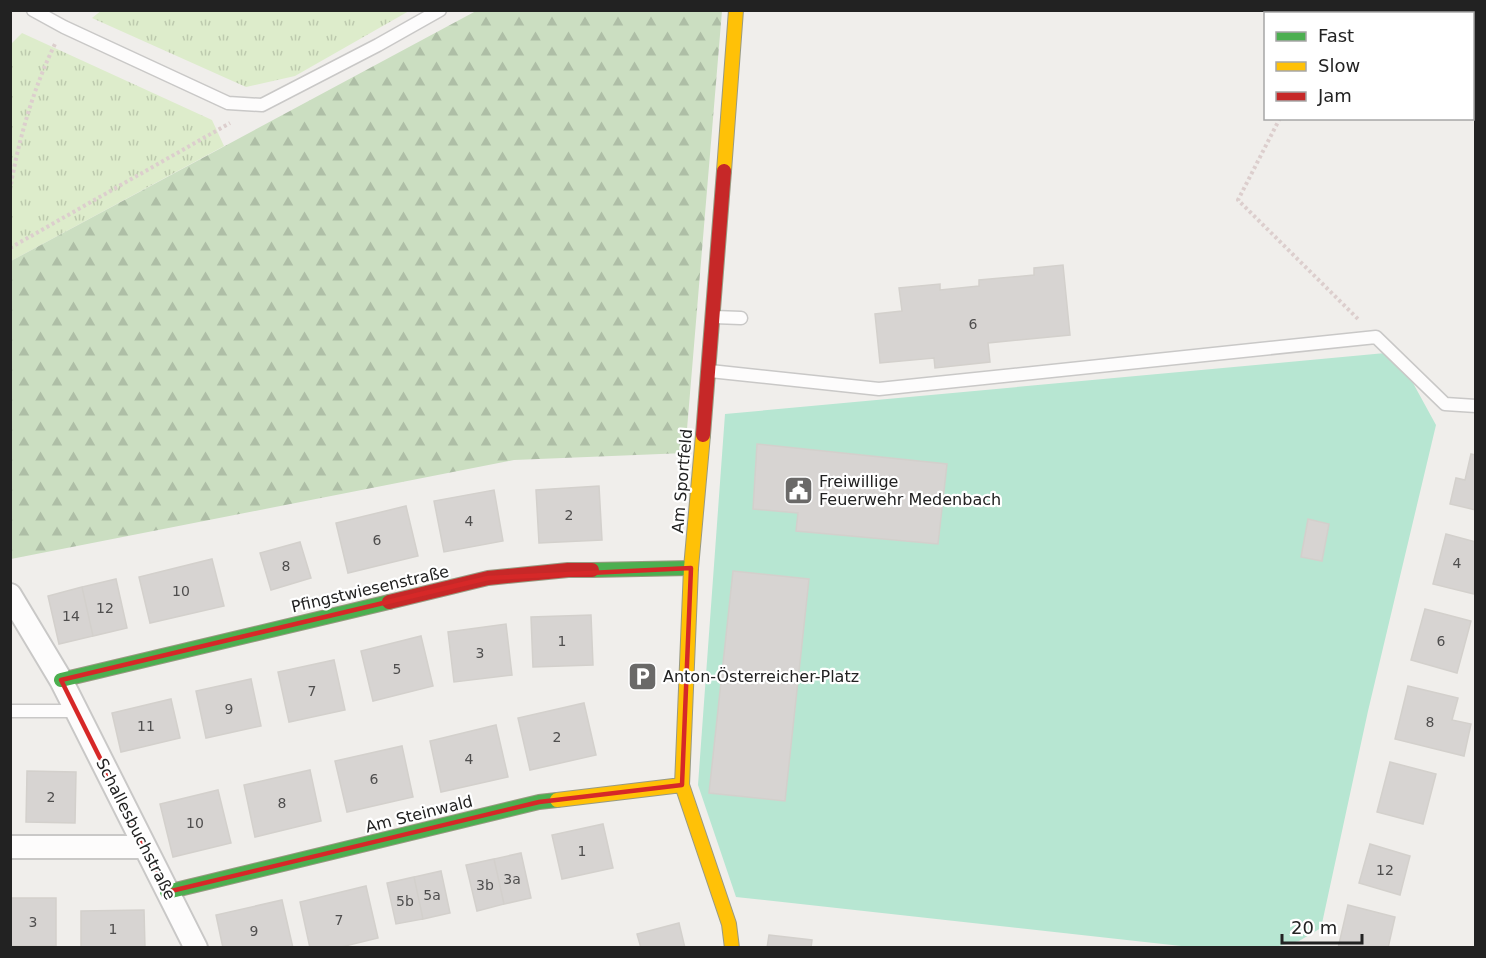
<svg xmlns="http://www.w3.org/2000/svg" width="1486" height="958" font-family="'DejaVu Sans',sans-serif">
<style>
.grass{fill:url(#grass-tufts)}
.forest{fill:url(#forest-firs)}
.pitch{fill:#b7e6d2}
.building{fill:#d7d4d2;stroke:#d3d0cc;stroke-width:1.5}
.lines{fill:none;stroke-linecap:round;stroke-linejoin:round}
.lane-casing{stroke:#c9c8c7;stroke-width:15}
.street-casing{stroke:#c9c8c7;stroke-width:26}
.fast-casing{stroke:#999a82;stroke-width:16}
.slow-casing{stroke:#999a82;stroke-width:16}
.jam-casing{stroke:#999a82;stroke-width:16}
.path{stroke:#dccecd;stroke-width:4;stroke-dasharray:3 3;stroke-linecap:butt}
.lane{stroke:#fdfcfc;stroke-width:12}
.street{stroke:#fdfcfc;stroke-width:22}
.fast{stroke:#4caf50;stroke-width:14}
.slow{stroke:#ffc107;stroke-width:14}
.jam{stroke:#c62828;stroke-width:14}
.marked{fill:none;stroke:#d62828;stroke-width:4.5;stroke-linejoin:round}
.labels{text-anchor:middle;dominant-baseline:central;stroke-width:4.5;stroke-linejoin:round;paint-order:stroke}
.number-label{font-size:14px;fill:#4f4e4e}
.street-label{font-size:16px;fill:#222;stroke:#fff}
.poi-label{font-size:16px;fill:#222;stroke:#fff;text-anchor:start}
</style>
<defs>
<pattern id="grass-tufts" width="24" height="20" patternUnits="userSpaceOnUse" patternTransform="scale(1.5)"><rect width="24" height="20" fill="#ddeccb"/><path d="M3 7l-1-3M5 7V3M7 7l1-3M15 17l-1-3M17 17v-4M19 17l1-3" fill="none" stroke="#bdcaae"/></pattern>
<pattern id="forest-firs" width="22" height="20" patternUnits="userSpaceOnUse" patternTransform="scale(1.5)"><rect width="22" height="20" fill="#cbdec1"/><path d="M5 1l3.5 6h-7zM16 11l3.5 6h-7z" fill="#aebea6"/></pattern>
</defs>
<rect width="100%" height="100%" fill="#f0eeeb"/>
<path class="grass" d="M 102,10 L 409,11 L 295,76 L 246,87 L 92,18 Z
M 22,33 L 212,120 L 224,146 L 11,261 L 11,44 Z"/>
<path class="forest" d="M 476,11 L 722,11 L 685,453 L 514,460 L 11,559 L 11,261 Z"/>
<path class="pitch" d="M 1396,352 L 1436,425 L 1368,711 L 1321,928 L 1299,941 L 1275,947 L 1190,947 L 736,897 L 698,785 L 725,414 Z"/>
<path class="building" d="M 1063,265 L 1070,335 L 988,343 L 990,362 L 935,368 L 934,358 L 880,363 L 875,314 L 902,311 L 899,288 L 940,284 L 940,290 L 979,286 L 979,280 L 1034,275 L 1034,268 Z
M 757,444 L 947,464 L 938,544 L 796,531 L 798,513 L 753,509 Z
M 1471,454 L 1476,455 L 1476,510 L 1450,504 L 1456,478 L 1465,480 Z
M 599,486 L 602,540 L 539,543 L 536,490 Z
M 494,490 L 503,541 L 444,552 L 434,501 Z
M 406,506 L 418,556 L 348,573 L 336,523 Z
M 1308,519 L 1329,524 L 1322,561 L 1301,557 Z
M 1446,534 L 1476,542 L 1474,594 L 1433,584 Z
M 300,542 L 311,578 L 271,590 L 260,553 Z
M 212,559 L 224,606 L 150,623 L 139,577 Z
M 733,571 L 809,579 L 785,801 L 709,793 Z
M 116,579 L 127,628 L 93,636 L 82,587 Z
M 82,587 L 93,636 L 59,644 L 48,596 Z
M 1425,609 L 1471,621 L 1457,673 L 1411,660 Z
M 591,615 L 593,665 L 533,667 L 531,617 Z
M 506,624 L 512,675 L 454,682 L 448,632 Z
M 421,636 L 433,686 L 373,701 L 361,651 Z
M 334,660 L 345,710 L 289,722 L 278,672 Z
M 251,679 L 261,726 L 206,738 L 196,691 Z
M 1408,686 L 1458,698 L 1452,720 L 1471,724 L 1464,756 L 1395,739 Z
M 171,699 L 180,738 L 121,752 L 112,713 Z
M 584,703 L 596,755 L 530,770 L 518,718 Z
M 496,725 L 508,777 L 441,792 L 430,741 Z
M 402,746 L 413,797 L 347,812 L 335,761 Z
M 1390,762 L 1436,774 L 1423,824 L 1377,812 Z
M 310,770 L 321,821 L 255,837 L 244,785 Z
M 27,771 L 76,772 L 75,823 L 26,822 Z
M 218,790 L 231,843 L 173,857 L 160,804 Z
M 603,824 L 613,868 L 562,879 L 552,835 Z
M 1370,844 L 1410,856 L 1400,895 L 1359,883 Z
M 521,853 L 531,898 L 504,904 L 494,859 Z
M 494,859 L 504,904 L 477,911 L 466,865 Z
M 441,871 L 450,913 L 423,919 L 414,877 Z
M 414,877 L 423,919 L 396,924 L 387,883 Z
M 366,886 L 378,938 L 337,948 L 310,948 L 300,902 Z
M 10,898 L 56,898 L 56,946 L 10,946 Z
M 282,900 L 293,948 L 223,948 L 216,915 Z
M 1348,905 L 1395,917 L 1388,948 L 1338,948 Z
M 144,910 L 145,948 L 81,948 L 81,911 Z
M 679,923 L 685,948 L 641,948 L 637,934 Z
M 769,935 L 812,940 L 811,948 L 767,948 Z"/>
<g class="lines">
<defs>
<path id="lane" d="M 33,10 L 64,27 L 228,103 L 262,105 L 378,45 L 440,10
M 714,317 L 741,318
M 710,371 L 879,389 L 1376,337 L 1445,404 L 1476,406
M 10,711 L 76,711"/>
<path id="street" d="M 10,595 L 61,680 L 196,948
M 10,847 L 144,847"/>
<path id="fast" d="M 592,570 L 691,568
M 61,680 L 389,602
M 167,892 L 539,802 L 557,800"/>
<path id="slow" d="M 724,171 L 736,10
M 703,435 L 691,568 L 682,785 L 729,924 L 732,948
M 557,800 L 682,785"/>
<path id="jam" d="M 703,435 L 724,171
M 389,602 L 488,578 L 568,570 L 592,570"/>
</defs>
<use href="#lane" class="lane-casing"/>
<use href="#street" class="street-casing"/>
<use href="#fast" class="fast-casing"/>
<use href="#slow" class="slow-casing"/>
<use href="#jam" class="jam-casing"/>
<path class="path" d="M 1335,14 L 1336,10
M 1280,118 L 1238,200 L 1359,320
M 10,190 C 18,141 34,86 56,42
M 10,248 L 230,123"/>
<use href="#lane" class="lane"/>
<use href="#street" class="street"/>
<use href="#fast" class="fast"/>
<use href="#slow" class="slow"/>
<use href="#jam" class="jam"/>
</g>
<path class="marked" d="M 691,568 L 682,785 L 539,802 L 167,892 L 61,680 L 488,578 Z"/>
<defs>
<symbol id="civic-square" viewBox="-11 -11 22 22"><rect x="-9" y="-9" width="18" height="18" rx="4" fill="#6a6968" stroke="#fff"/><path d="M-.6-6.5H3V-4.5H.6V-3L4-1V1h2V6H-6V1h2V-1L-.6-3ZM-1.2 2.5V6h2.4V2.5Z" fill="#fff"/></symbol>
<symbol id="parking-square" viewBox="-11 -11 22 22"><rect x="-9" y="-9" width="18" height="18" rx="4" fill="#6a6968" stroke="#fff"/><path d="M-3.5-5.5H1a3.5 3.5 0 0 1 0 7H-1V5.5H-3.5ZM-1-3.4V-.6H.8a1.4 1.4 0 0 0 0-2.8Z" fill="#fff"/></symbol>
</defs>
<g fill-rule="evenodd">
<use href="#civic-square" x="782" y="474" width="33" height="33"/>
<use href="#parking-square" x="626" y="660" width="33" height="33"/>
</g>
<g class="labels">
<g class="number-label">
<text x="973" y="324">6</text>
<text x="569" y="515">2</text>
<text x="469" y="521">4</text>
<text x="377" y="540">6</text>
<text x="1457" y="563">4</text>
<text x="286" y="566">8</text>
<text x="181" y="591">10</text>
<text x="105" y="608">12</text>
<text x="71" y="616">14</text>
<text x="562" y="641">1</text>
<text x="1441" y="641">6</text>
<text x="480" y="653">3</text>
<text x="397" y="669">5</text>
<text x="312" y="691">7</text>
<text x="229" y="709">9</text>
<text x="1430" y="722">8</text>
<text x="146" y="726">11</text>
<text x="557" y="737">2</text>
<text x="469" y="759">4</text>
<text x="374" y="779">6</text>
<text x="51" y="797">2</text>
<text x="282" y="803">8</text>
<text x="195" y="823">10</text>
<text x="582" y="851">1</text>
<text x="1385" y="870">12</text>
<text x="512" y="879">3a</text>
<text x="485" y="885">3b</text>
<text x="432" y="895">5a</text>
<text x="405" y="901">5b</text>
<text x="339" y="920">7</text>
<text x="33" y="922">3</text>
<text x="113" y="929">1</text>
<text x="254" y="931">9</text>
</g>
<g class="street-label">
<text transform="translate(682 481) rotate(-85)">Am Sportfeld</text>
<text transform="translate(370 589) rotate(-13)">Pfingstwiesenstraße</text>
<text transform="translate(419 814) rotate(-14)">Am Steinwald</text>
<text transform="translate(136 829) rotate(63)">Schallesbuchstraße</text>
</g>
<g class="poi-label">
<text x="819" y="481">Freiwillige<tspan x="819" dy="18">Feuerwehr Medenbach</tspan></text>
<text x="663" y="676">Anton-Österreicher-Platz</text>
</g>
</g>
<rect width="1486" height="958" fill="none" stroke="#222222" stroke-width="24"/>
<rect x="1264" y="12" width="210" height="108" fill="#ffffff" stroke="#a7a7a7" stroke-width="1.5"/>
<rect x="1276" y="32" width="30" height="9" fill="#4caf50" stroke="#a7a7a7" stroke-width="1.5"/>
<text x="1318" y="42" font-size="18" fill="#222222">Fast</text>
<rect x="1276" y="62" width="30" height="9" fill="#ffc107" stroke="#a7a7a7" stroke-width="1.5"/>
<text x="1318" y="72" font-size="18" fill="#222222">Slow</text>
<rect x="1276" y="92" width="30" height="9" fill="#c62828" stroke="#a7a7a7" stroke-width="1.5"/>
<text x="1318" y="102" font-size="18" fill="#222222">Jam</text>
<path d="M1282 934v9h80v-9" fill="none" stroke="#222222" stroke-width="3"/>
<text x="1291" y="934" font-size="18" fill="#222222" stroke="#ffffff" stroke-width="4.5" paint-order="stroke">20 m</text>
</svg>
